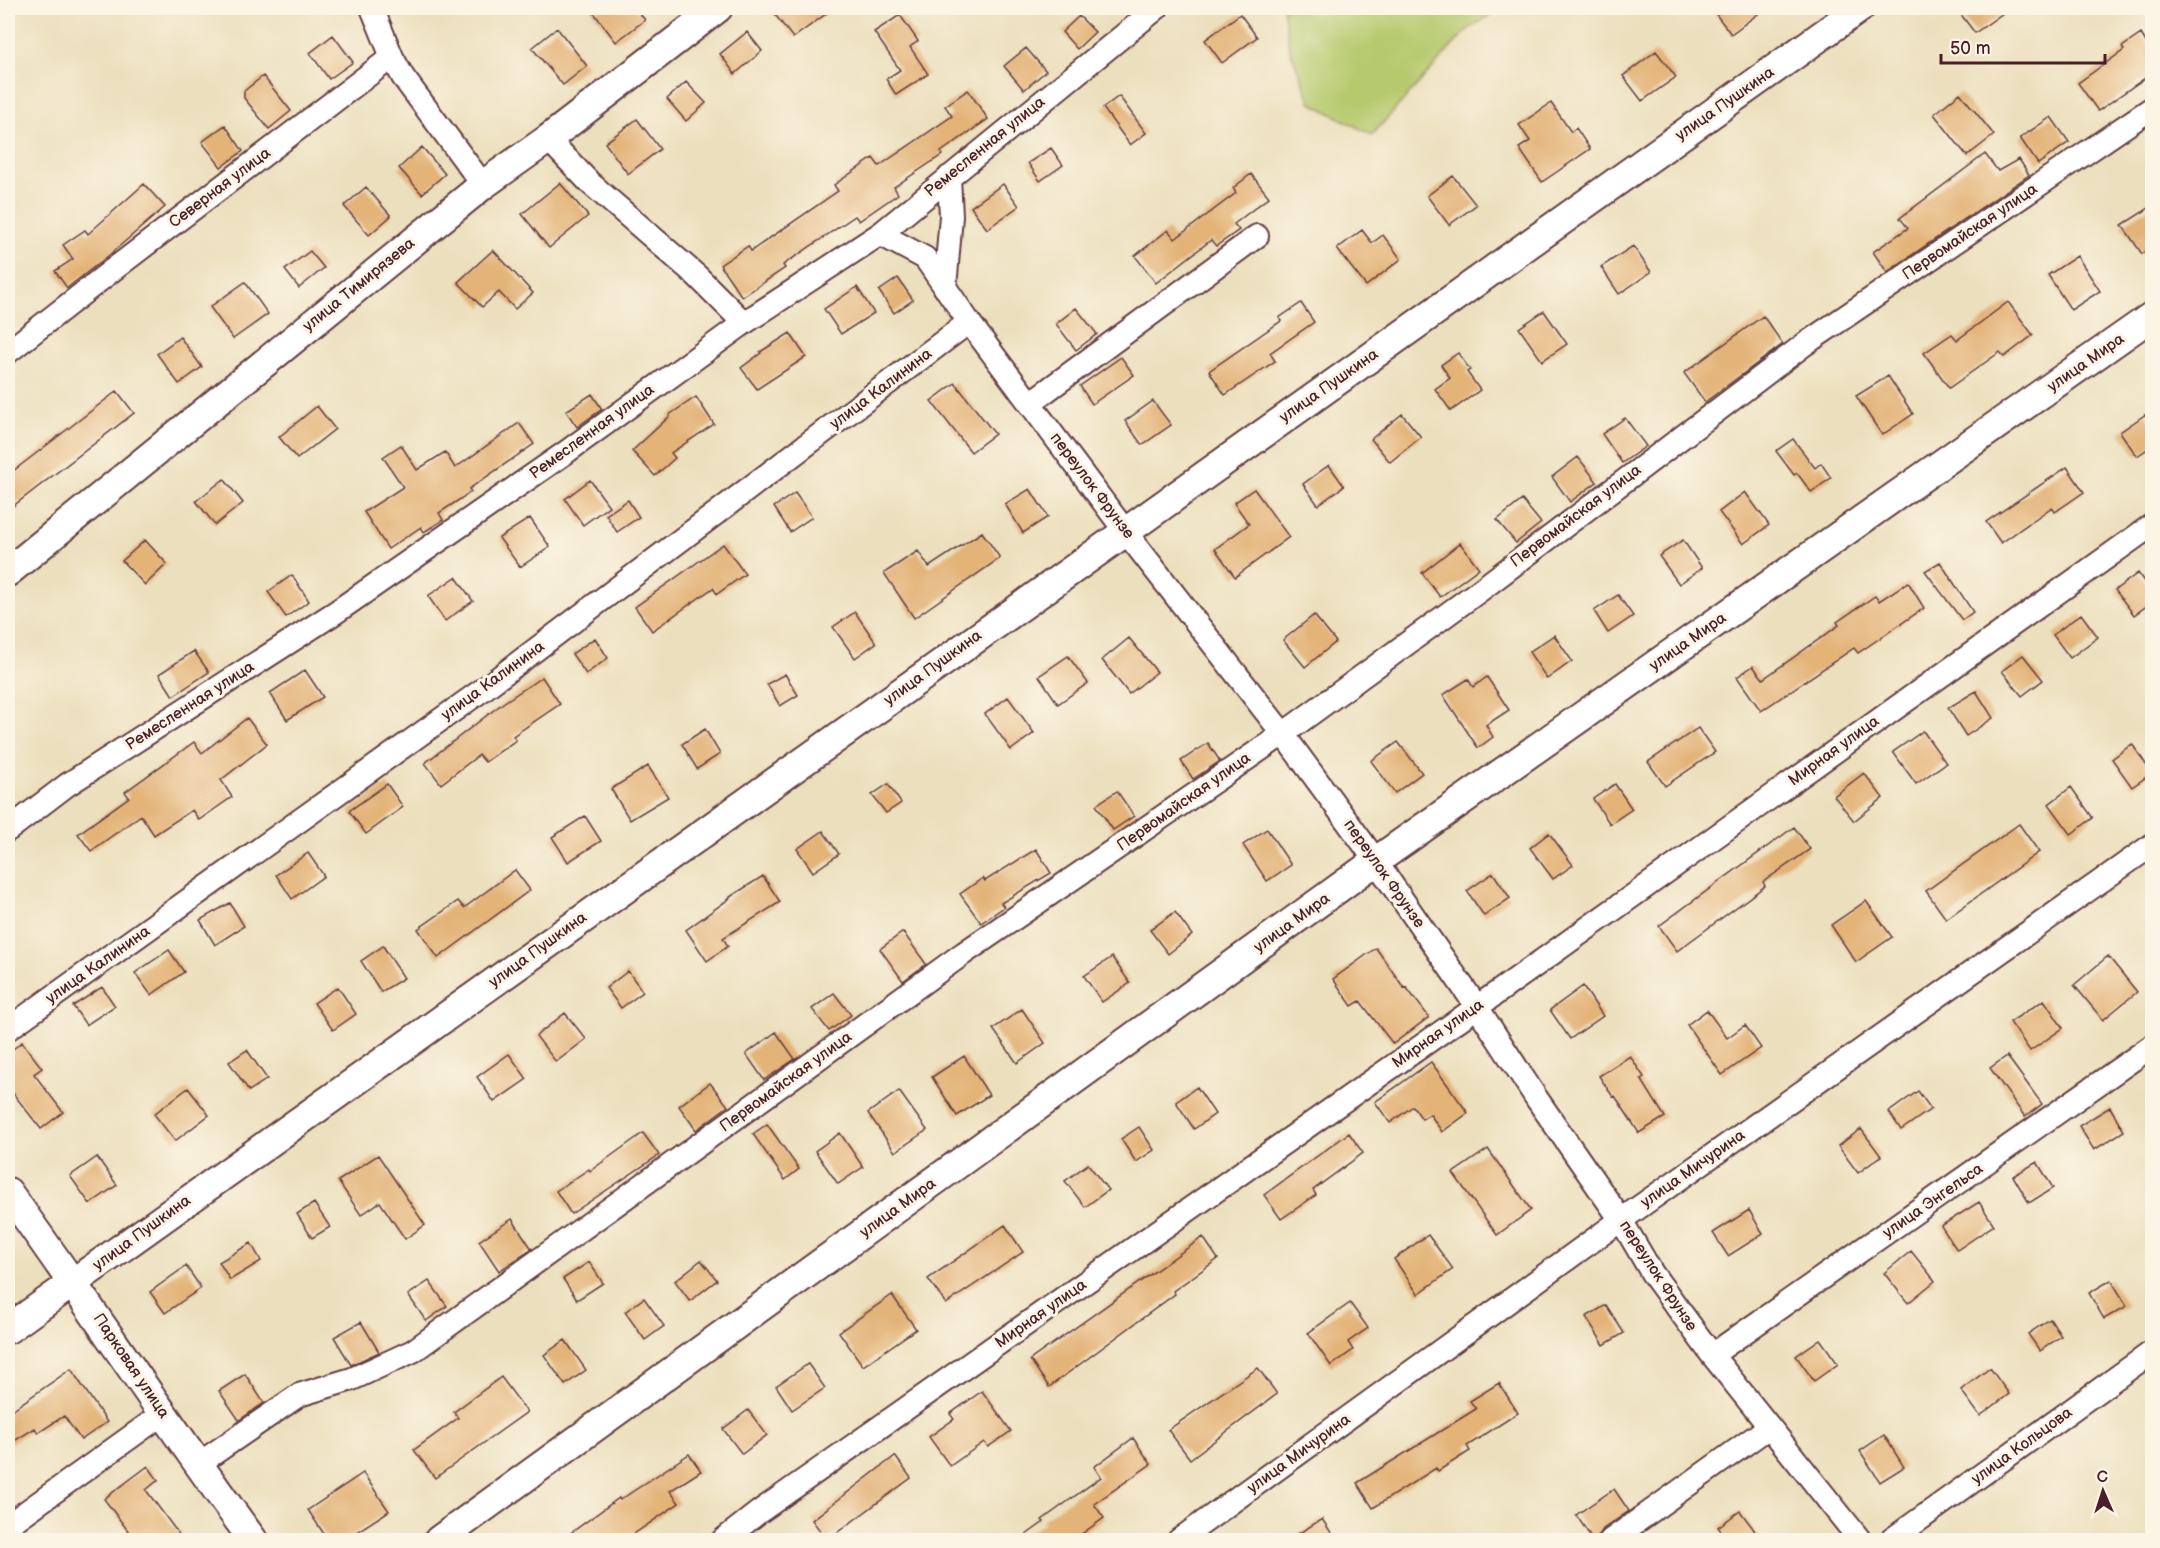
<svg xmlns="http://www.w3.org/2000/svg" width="2160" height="1548" font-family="'Balsamiq Sans',sans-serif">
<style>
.green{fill:#b6c96d;stroke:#80744c;stroke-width:1.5}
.building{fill:#e3b378}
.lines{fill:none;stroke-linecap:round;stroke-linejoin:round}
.minor-casing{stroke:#623c41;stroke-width:26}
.tertiary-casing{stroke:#623c41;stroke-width:32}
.minor{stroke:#fff;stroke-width:22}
.tertiary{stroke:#fff;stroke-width:28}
.labels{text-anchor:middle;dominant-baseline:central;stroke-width:6;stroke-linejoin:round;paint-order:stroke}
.street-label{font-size:16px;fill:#4a1f2b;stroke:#fcf5e5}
</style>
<rect width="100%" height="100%" fill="#fcf5e5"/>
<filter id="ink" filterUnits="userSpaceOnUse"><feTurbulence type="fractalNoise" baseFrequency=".0167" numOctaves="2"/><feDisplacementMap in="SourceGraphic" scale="12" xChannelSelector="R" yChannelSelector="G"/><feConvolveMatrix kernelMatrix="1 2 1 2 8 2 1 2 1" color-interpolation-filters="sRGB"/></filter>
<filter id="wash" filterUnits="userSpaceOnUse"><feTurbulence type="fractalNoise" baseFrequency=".008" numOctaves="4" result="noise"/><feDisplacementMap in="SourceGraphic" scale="24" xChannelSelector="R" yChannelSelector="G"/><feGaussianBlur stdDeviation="1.35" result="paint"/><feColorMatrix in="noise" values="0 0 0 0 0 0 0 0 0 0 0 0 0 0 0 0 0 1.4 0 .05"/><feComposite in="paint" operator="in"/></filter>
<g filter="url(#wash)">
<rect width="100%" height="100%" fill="#ecdfbd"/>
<path class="green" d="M 1283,8 L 1502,8 L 1467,30 L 1372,135 L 1311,103 L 1289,47 Z"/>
<g id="blocks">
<path class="building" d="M 590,8 L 635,8 L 645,20 L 616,42 Z
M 770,8 L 834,8 L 793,38 Z
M 1711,8 L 1766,8 L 1731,34 Z
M 1956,8 L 2010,8 L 1975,33 Z
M 1240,14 L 1257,37 L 1222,63 L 1205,40 Z
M 900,15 L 918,41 L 910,47 L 928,74 L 896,95 L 886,79 L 900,70 L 874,32 Z
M 1079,16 L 1095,32 L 1077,49 L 1062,32 Z
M 557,28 L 587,66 L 563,85 L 532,48 Z
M 747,32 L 762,51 L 735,74 L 720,54 Z
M 2141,34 L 2152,52 L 2152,73 L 2098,111 L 2078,83 L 2124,50 L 2122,47 Z
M 333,35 L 353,62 L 329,79 L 310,53 Z
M 1026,48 L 1046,71 L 1024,90 L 1004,66 Z
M 1656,51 L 1676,77 L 1642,101 L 1623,76 Z
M 263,76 L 291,111 L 269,129 L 244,98 L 244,91 Z
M 686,82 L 706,103 L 686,121 L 667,99 Z
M 968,90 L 988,119 L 941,152 L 942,155 L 894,187 L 898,194 L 859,221 L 855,216 L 783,265 L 785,268 L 742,297 L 720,265 L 748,246 L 751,251 L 838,191 L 834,185 L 873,158 L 879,166 L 952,116 L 945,106 Z
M 1960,93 L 1994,135 L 1967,156 L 1934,114 Z
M 1119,96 L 1146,133 L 1130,145 L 1103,108 Z
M 1551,103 L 1571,132 L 1576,128 L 1590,149 L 1542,182 L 1519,148 L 1530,141 L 1519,125 Z
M 2051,117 L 2069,142 L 2038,164 L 2020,138 Z
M 637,119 L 660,149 L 628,174 L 605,143 Z
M 225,125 L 243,151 L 221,167 L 202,142 Z
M 422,147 L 445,174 L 422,194 L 399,168 Z
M 1051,148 L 1063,165 L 1040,181 L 1028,163 Z
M 1985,154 L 1998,171 L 2019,159 L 2029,175 L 1887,272 L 1873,252 L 1908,228 L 1900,218 Z
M 1251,174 L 1269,197 L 1234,224 L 1239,230 L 1216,246 L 1211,240 L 1156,283 L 1135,256 L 1168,230 L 1175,239 L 1236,193 L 1233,188 Z
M 1453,176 L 1476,205 L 1449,225 L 1427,196 Z
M 560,183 L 588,216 L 549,248 L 522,214 Z
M 144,184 L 165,207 L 108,256 L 67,288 L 55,271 L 73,259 L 63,245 L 85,230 L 88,234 Z
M 1003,184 L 1019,206 L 987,229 L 971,207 Z
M 366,187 L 391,216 L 369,235 L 344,206 Z
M 2152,206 L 2152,247 L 2142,254 L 2122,225 Z
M 1362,230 L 1372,243 L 1383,235 L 1401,259 L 1366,286 L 1337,249 Z
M 1633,246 L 1651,272 L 1619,294 L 1601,267 Z
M 493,250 L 533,293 L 515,309 L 499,292 L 482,307 L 458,282 Z
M 310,251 L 324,268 L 299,288 L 285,270 Z
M 2077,256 L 2100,291 L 2071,310 L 2048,275 Z
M 898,278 L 913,300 L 894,313 L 879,291 Z
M 245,282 L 268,314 L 233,339 L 210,307 Z
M 857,287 L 874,313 L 841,334 L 824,309 Z
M 2008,302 L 2033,335 L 2004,357 L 2000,352 L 1949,388 L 1924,353 L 1952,334 L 1957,340 Z
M 1301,303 L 1314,322 L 1270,353 L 1275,361 L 1225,395 L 1209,371 L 1281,321 L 1279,318 Z
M 1076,308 L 1097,334 L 1076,350 L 1056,324 Z
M 1544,311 L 1567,344 L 1542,361 L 1519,328 Z
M 1763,316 L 1783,344 L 1705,402 L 1684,373 Z
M 790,333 L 806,357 L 757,389 L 741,368 L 761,353 L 760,352 Z
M 180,337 L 202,367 L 179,384 L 157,354 Z
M 1458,353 L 1470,370 L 1467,372 L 1480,390 L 1451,411 L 1435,389 L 1450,378 L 1441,365 Z
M 1121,357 L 1134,375 L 1092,404 L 1080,386 Z
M 1888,376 L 1913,414 L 1882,435 L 1856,396 Z
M 955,383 L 995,434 L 971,452 L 931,401 Z
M 117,391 L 134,413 L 8,510 L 8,475 Z
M 592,394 L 602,409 L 577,427 L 566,411 Z
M 696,397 L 714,424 L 671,453 L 675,458 L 655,476 L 632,451 L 670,416 L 669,415 Z
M 1153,401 L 1171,425 L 1142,445 L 1125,421 Z
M 317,406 L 335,429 L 297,459 L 279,437 Z
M 1402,414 L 1421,437 L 1390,462 L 1371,439 Z
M 2146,414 L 2152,424 L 2152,446 L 2137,456 L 2120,432 Z
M 1625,418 L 1646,446 L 1622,463 L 1602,434 Z
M 519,423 L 534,444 L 469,489 L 471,492 L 439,513 L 443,520 L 424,532 L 421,527 L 388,549 L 364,512 L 403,487 L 383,457 L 401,445 L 417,470 L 445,452 L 455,468 Z
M 1793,439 L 1815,468 L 1821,463 L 1831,478 L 1811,492 L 1797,473 L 1794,475 L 1776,451 Z
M 1578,457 L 1597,482 L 1570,502 L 1552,477 Z
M 1329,465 L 1344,486 L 1318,505 L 1303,484 Z
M 2067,467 L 2084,492 L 2055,512 L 2052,507 L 2001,543 L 1986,522 Z
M 224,479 L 243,503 L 215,525 L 196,501 Z
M 590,480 L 609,506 L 583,525 L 565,499 Z
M 1030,489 L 1048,517 L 1023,533 L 1005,504 Z
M 1254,489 L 1289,537 L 1235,577 L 1215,549 L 1249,524 L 1234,503 Z
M 1745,492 L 1769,525 L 1743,544 L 1719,512 Z
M 795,493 L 812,517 L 790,532 L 774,507 Z
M 628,500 L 639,517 L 617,532 L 606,515 Z
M 1522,500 L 1541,523 L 1516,543 L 1497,520 Z
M 530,518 L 550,547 L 520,567 L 499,538 Z
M 982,532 L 1000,558 L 914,618 L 884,573 L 918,551 L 929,567 Z
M 145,540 L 167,564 L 145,585 L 122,561 Z
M 1683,540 L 1702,568 L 1679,584 L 1659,556 Z
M 1460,543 L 1479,568 L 1440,597 L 1422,573 Z
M 723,544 L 745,574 L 717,594 L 713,588 L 652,631 L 635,607 Z
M 1940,562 L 1973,612 L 1962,620 L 1925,571 Z
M 2138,573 L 2152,593 L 2152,602 L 2134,615 L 2115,590 Z
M 292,575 L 309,601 L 286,617 L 268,592 Z
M 456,577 L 473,601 L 445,621 L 428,596 Z
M 1908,582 L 1924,608 L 1858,653 L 1854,648 L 1761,711 L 1737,677 L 1753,666 L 1763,679 L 1839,625 L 1837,622 L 1875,596 L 1879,601 Z
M 1618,595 L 1633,616 L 1608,633 L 1594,611 Z
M 855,612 L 876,643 L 855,658 L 833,627 Z
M 2081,614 L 2098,637 L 2070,658 L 2053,635 Z
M 1314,615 L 1336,642 L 1305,667 L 1283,640 Z
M 1554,635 L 1572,661 L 1547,679 L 1529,652 Z
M 595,638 L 608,658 L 586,674 L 572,654 Z
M 1129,638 L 1157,672 L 1129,694 L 1102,660 Z
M 194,651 L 209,672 L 173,696 L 159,674 Z
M 2023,655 L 2043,680 L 2022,696 L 2002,671 Z
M 1068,656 L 1088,683 L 1058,704 L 1039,676 Z
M 305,670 L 323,697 L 287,720 L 270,693 Z
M 785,674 L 798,695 L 780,706 L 767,684 Z
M 542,677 L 560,704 L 513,736 L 516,740 L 485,762 L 479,755 L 441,784 L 425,763 L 503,703 Z
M 1487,677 L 1509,710 L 1486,725 L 1493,737 L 1478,748 L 1443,695 L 1468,679 L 1473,687 Z
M 1976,691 L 1993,718 L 1966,736 L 1948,708 Z
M 1008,697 L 1034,733 L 1011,750 L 985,714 Z
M 247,718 L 267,744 L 221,780 L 232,797 L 199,820 L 192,810 L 154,835 L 141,815 L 91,851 L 78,834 L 129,797 L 125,792 L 194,742 L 202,753 Z
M 1698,728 L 1715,752 L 1665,786 L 1648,762 Z
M 705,729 L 720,754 L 697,769 L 682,744 Z
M 1923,731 L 1946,763 L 1916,784 L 1893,752 Z
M 1398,742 L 1422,773 L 1395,793 L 1371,761 Z
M 1208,743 L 1220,761 L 1193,779 L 1181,761 Z
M 2132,744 L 2152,773 L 2132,787 L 2112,759 Z
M 648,766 L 668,797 L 630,820 L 611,789 Z
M 1864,773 L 1883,798 L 1854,821 L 1834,796 Z
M 387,784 L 403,807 L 366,834 L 349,811 Z
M 888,784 L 901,803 L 886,813 L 872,795 Z
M 1615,784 L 1632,809 L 1610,824 L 1593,799 Z
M 2071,787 L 2093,818 L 2071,834 L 2049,804 Z
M 1117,791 L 1134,816 L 1113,830 L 1096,805 Z
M 585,816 L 601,841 L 568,862 L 552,837 Z
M 2019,824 L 2039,852 L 1946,919 L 1926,891 Z
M 1794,827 L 1810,849 L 1763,882 L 1765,886 L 1677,951 L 1659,926 Z
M 1267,829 L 1291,865 L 1267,881 L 1243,845 Z
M 823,831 L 839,854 L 813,872 L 797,849 Z
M 1549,833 L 1573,865 L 1553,879 L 1530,848 Z
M 1036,849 L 1051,873 L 1001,903 L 1004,907 L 981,923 L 960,894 L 983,878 L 985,881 Z
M 308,853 L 324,876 L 292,899 L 276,875 Z
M 515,870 L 530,890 L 438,958 L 418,929 L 458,901 L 464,908 Z
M 1493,873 L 1510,898 L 1484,916 L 1467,891 Z
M 763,876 L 780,902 L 723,938 L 728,946 L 707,961 L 686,930 L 730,898 L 730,897 Z
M 1866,901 L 1892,937 L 1856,962 L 1831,925 Z
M 230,903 L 244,926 L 215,945 L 200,920 Z
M 1175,912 L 1192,935 L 1168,954 L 1150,930 Z
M 903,932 L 926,964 L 903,981 L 880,949 Z
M 383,946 L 404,978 L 381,992 L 361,961 Z
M 1376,948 L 1404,988 L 1406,987 L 1429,1017 L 1393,1044 L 1360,1001 L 1352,1006 L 1333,979 Z
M 169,950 L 184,972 L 151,995 L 135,973 Z
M 2108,956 L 2137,992 L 2103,1020 L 2074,985 Z
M 1112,957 L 1130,983 L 1102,1002 L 1084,976 Z
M 628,971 L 643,992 L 621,1008 L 606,988 Z
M 1583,986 L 1603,1016 L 1570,1039 L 1550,1010 Z
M 102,987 L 115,1006 L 86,1025 L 73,1006 Z
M 338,987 L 356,1014 L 333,1030 L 314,1003 Z
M 834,993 L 851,1015 L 829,1031 L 812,1009 Z
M 2044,1000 L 2063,1028 L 2030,1051 L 2010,1022 Z
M 1022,1009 L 1045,1043 L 1017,1063 L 993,1029 Z
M 1707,1010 L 1727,1038 L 1745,1025 L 1761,1048 L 1722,1075 L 1687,1025 Z
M 565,1013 L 586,1039 L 556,1062 L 536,1036 Z
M 776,1032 L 795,1059 L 764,1080 L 746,1054 Z
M 22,1042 L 42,1068 L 34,1074 L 63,1112 L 41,1129 L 8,1087 L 8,1053 Z
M 247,1050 L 267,1079 L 249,1091 L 229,1062 Z
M 509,1054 L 527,1079 L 494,1102 L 477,1077 Z
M 964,1056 L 989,1095 L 957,1116 L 932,1077 Z
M 1630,1056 L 1644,1077 L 1641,1079 L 1665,1117 L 1639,1133 L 1615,1096 L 1613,1097 L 1599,1076 Z
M 2007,1056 L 2042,1104 L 2025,1117 L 1990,1068 Z
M 1431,1062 L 1468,1113 L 1442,1132 L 1430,1114 L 1422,1119 L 1413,1106 L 1390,1123 L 1375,1102 Z
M 710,1083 L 728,1106 L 696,1130 L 679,1106 Z
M 1197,1087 L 1215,1114 L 1194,1129 L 1176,1102 Z
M 188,1088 L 209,1115 L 175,1141 L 154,1114 Z
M 899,1091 L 927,1130 L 895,1152 L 868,1113 Z
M 1918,1091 L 1931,1109 L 1901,1130 L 1889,1112 Z
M 2110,1107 L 2124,1131 L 2094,1150 L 2079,1126 Z
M 767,1124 L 799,1169 L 785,1180 L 753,1134 Z
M 1139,1127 L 1154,1150 L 1136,1162 L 1121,1139 Z
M 1861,1129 L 1881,1156 L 1858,1173 L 1838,1146 Z
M 643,1133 L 659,1155 L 571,1214 L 556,1191 L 589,1169 L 590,1171 Z
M 840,1133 L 863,1167 L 838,1184 L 815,1151 Z
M 1349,1133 L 1363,1153 L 1313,1190 L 1316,1195 L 1281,1219 L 1264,1195 Z
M 1488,1149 L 1531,1210 L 1497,1235 L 1453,1173 Z
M 378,1155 L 425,1225 L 405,1239 L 380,1202 L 361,1215 L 338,1181 Z
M 97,1157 L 117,1185 L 90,1204 L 70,1176 Z
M 2037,1162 L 2053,1188 L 2029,1203 L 2013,1176 Z
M 1088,1164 L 1108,1190 L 1085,1207 L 1065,1181 Z
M 1979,1202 L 1994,1225 L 1957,1250 L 1941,1226 Z
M 314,1203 L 330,1227 L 312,1238 L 297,1214 Z
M 1749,1210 L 1763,1234 L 1728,1256 L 1713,1233 Z
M 512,1219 L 532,1249 L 499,1271 L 479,1241 Z
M 1005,1225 L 1023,1252 L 946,1304 L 928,1279 Z
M 1428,1235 L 1453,1269 L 1418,1294 L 1394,1259 Z
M 1203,1237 L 1218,1259 L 1173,1291 L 1175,1294 L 1049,1387 L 1030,1360 Z
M 251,1243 L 261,1261 L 230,1280 L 219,1262 Z
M 1911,1251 L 1935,1281 L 1908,1303 L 1884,1273 Z
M 701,1260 L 717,1280 L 690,1301 L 675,1281 Z
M 589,1262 L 603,1283 L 577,1300 L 563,1279 Z
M 186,1266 L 201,1288 L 165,1313 L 150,1292 Z
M 2111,1280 L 2127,1306 L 2104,1319 L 2089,1293 Z
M 429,1281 L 447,1306 L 426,1321 L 408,1295 Z
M 892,1295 L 916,1329 L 863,1366 L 839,1332 Z
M 644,1298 L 664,1326 L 645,1340 L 625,1312 Z
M 1350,1303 L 1368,1328 L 1348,1342 L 1353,1350 L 1331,1366 L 1308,1333 Z
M 1606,1305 L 1624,1333 L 1604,1345 L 1586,1317 Z
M 2050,1319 L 2061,1336 L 2040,1351 L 2028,1334 Z
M 361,1322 L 379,1352 L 351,1365 L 334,1337 Z
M 1820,1339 L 1838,1364 L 1814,1381 L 1796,1356 Z
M 565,1340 L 586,1370 L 565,1385 L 544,1355 Z
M 808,1364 L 825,1388 L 792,1410 L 776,1386 Z
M 1258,1368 L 1277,1394 L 1190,1459 L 1168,1430 Z
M 1990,1368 L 2009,1394 L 1980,1416 L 1961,1390 Z
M 71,1369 L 107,1422 L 81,1440 L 64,1416 L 38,1433 L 35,1428 L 8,1445 L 8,1413 Z
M 245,1374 L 264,1403 L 239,1420 L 219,1391 Z
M 501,1377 L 527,1412 L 435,1478 L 414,1450 L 458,1418 L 454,1412 Z
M 1499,1383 L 1518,1413 L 1467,1446 L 1470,1451 L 1438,1471 L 1436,1468 L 1373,1508 L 1357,1483 L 1476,1409 L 1470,1401 Z
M 982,1391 L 1011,1431 L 988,1447 L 984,1442 L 950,1466 L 929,1437 L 954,1419 L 950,1414 Z
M 748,1410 L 767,1435 L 742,1454 L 723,1429 Z
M 1884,1435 L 1904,1467 L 1880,1482 L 1860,1451 Z
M 1133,1438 L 1151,1464 L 1094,1504 L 1104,1518 L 1073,1540 L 1019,1540 L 1044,1522 L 1042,1520 L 1101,1477 L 1094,1467 Z
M 689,1454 L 701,1471 L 670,1491 L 679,1503 L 625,1540 L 561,1540 L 619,1498 L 620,1500 Z
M 895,1456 L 911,1478 L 827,1540 L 812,1520 Z
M 148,1466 L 158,1480 L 146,1490 L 183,1540 L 135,1540 L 104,1499 Z
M 363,1473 L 389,1511 L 344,1540 L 328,1540 L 308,1510 Z
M 1614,1489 L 1629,1511 L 1603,1529 L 1598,1537 L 1593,1540 L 1576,1515 Z
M 1740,1511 L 1762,1540 L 1728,1540 L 1718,1527 Z
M 1322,1519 L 1336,1540 L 1288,1540 Z"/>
</g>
</g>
<g filter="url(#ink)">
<use href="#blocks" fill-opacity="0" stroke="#623c41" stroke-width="1.5"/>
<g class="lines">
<defs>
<path id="minor" d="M 372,8 L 392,57 L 403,77 L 483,185
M 548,139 L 590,183 L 697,276 L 744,323
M 880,234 L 925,258 L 969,322 L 1125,531 L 1283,734 L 1363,843 L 1477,1007 L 1537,1099 L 1621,1220 L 1652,1273 L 1712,1355 L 1860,1540
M 945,288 L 951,216 L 949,177
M 8,352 L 110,272 L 392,57
M 1030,403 L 1257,236
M 8,830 L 67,785 L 336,612 L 565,453 L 744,323 L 880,234 L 1157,8
M 8,1029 L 485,688 L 969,322
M 1712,1355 L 2152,1046
M 197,1465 L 299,1395 L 352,1379 L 413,1351 L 964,953 L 1283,734 L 1479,591 L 1805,344 L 2152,108
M 8,1525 L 164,1413
M 723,1540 L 759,1512 L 1477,1007 L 2152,525
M 1179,1540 L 1621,1220 L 2152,845
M 1611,1540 L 1769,1427
M 1891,1540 L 2152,1352"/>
<path id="tertiary" d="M 8,572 L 483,185 L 548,139 L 718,8
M 8,1192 C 91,1307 169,1426 253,1540
M 8,1329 L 1860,8
M 439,1540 L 1376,861 L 2152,316"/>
</defs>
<use href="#minor" class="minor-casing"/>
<use href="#tertiary" class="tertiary-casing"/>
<use href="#minor" class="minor"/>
<use href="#tertiary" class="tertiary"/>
</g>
</g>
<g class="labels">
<g class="street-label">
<text transform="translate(1725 104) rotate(-35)">улица Пушкина</text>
<text transform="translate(985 147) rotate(-39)">Ремесленная улица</text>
<text transform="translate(220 188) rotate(-37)">Северная улица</text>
<text transform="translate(1970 232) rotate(-34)">Первомайская улица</text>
<text transform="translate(359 285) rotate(-39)">улица Тимирязева</text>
<text transform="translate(2086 363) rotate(-35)">улица Мира</text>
<text transform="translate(1329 386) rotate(-35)">улица Пушкина</text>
<text transform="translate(881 389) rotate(-37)">улица Калинина</text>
<text transform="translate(592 432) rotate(-36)">Ремесленная улица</text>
<text transform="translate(1092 486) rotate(53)">переулок Фрунзе</text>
<text transform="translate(1576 516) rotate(-37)">Первомайская улица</text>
<text transform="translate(1688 642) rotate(-35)">улица Мира</text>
<text transform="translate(933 668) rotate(-36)">улица Пушкина</text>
<text transform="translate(493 681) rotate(-36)">улица Калинина</text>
<text transform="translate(190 706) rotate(-33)">Ремесленная улица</text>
<text transform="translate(1834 751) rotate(-36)">Мирная улица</text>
<text transform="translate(1184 802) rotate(-35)">Первомайская улица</text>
<text transform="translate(1384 874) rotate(55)">переулок Фрунзе</text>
<text transform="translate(1292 923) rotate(-36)">улица Мира</text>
<text transform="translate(538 950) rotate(-36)">улица Пушкина</text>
<text transform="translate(98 965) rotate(-35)">улица Калинина</text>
<text transform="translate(1438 1034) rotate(-35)">Мирная улица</text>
<text transform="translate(786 1082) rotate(-36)">Первомайская улица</text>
<text transform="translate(1693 1169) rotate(-35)">улица Мичурина</text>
<text transform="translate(1933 1201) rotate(-35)">улица Энгельса</text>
<text transform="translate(898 1208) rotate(-36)">улица Мира</text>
<text transform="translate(142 1233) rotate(-36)">улица Пушкина</text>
<text transform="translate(1658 1276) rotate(57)">переулок Фрунзе</text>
<text transform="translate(1041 1314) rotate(-35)">Мирная улица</text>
<text transform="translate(131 1366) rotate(56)">Парковая улица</text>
<text transform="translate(2022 1446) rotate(-36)">улица Кольцова</text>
<text transform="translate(1299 1454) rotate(-36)">улица Мичурина</text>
</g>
</g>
<rect width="2160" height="1548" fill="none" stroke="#fcf5e5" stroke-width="30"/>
<g transform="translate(2103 1491) rotate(357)" stroke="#fcf5e5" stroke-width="4.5" paint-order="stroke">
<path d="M0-4.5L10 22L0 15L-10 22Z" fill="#4a1f2b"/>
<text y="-9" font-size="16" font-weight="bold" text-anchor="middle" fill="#4a1f2b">С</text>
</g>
<path d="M1941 54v9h164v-9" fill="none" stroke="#4a1f2b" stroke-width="3"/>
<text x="1950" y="54" font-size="18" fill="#4a1f2b" stroke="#fcf5e5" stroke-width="4.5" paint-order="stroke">50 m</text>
</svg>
